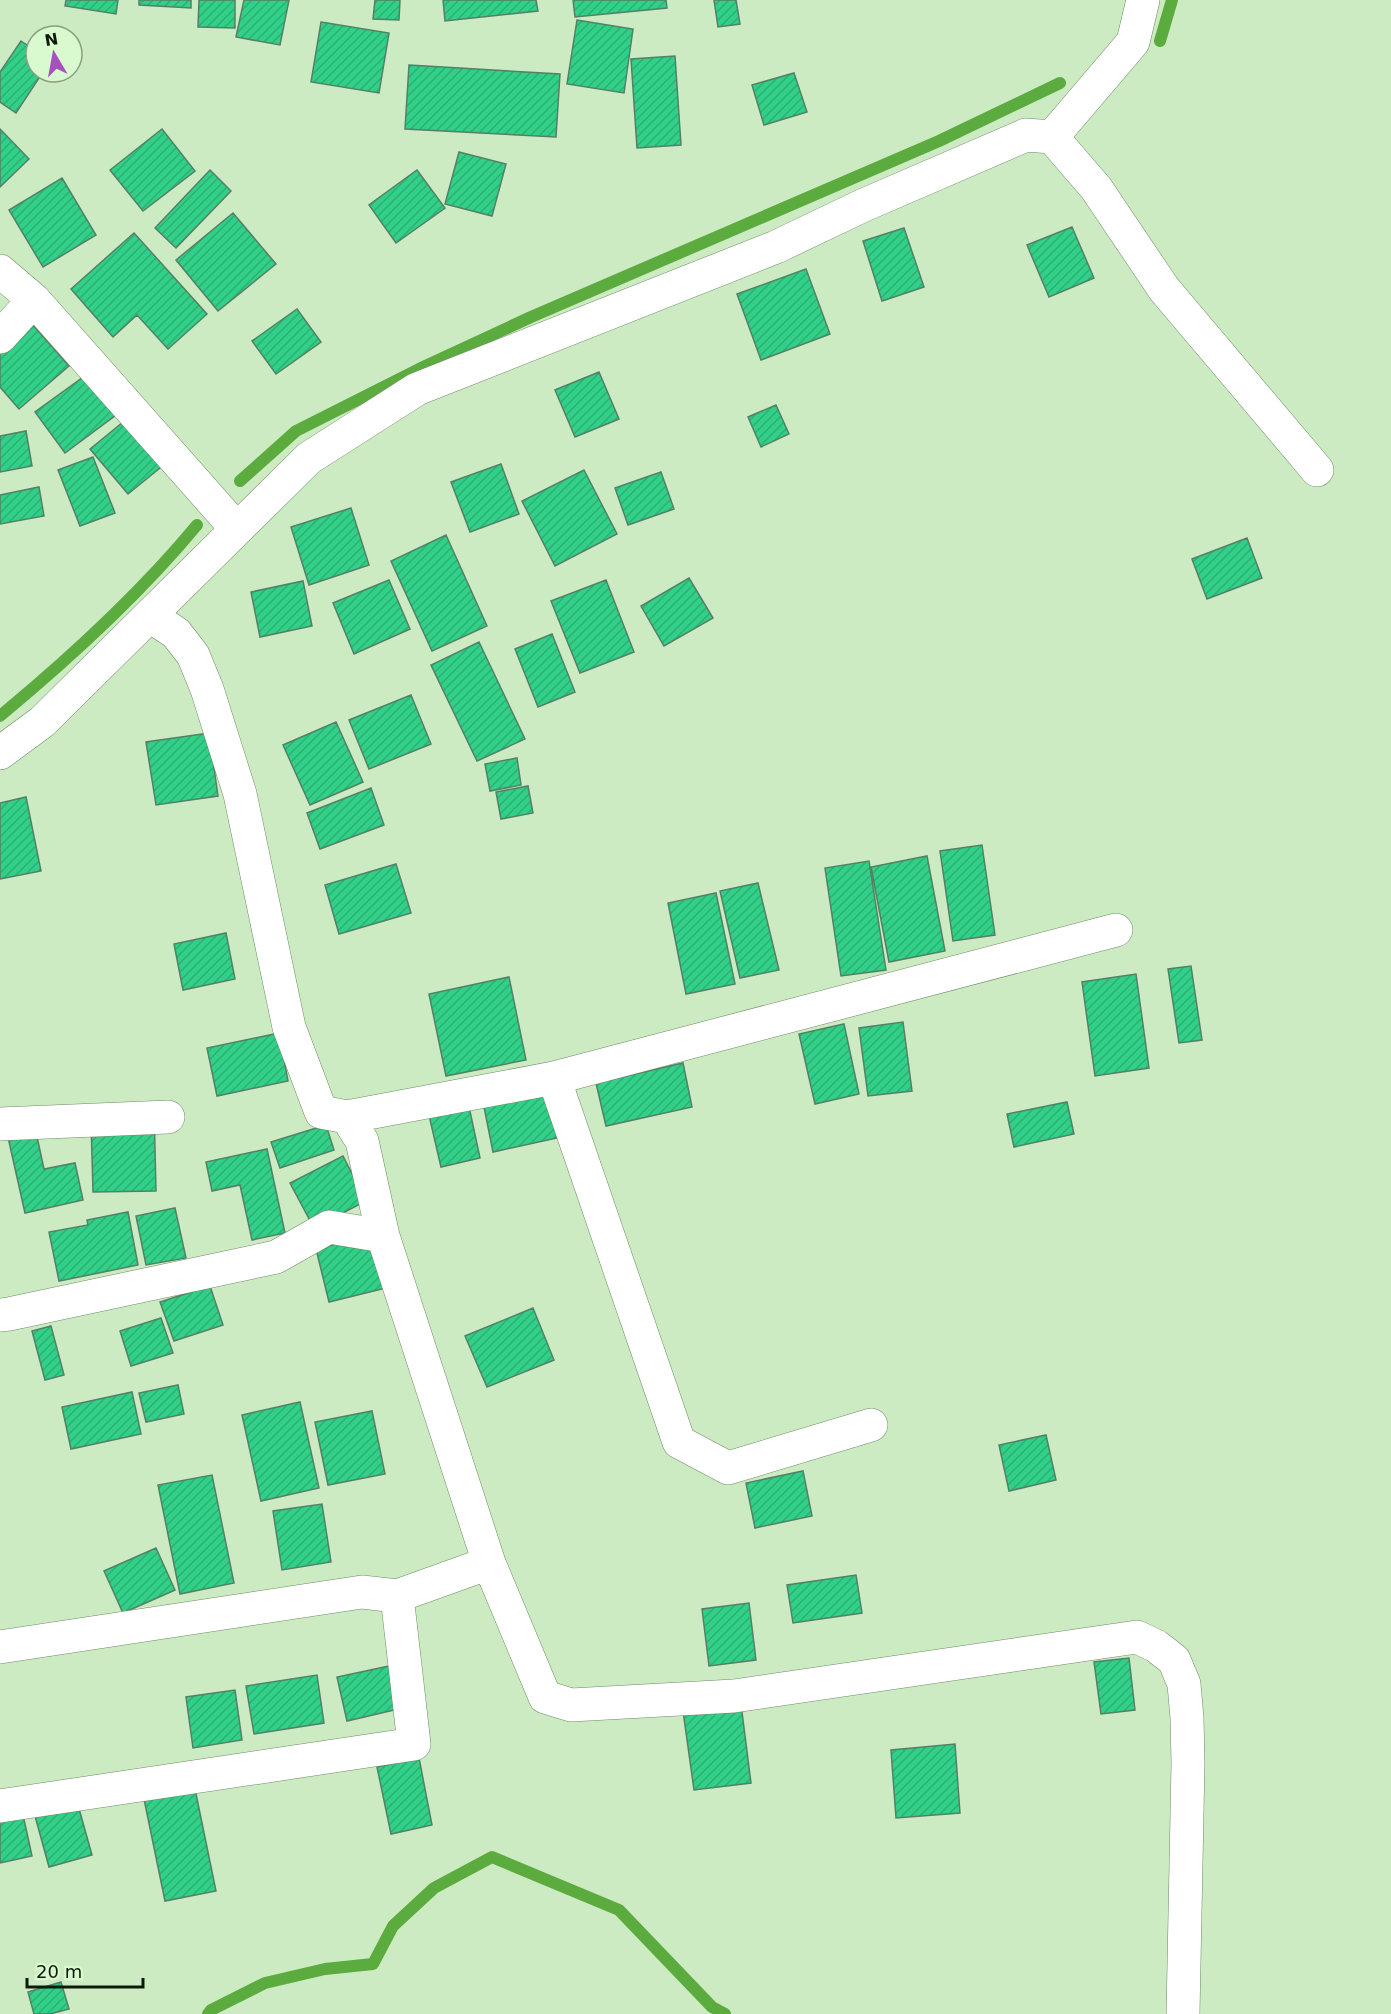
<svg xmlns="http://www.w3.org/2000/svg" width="1391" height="2014" font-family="'DejaVu Sans',sans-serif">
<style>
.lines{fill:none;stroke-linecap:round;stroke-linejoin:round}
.stream{stroke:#5cab3f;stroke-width:12}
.building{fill:url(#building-hatch);stroke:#538066;stroke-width:1.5}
.street-casing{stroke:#6f8b66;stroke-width:34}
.street{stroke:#fff;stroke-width:33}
</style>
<defs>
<pattern id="building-hatch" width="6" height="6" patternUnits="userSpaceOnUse" patternTransform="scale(1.5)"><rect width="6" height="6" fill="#32cf88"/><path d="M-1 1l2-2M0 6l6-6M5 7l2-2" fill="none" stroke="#2bb174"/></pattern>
</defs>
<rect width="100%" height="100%" fill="#ccebc2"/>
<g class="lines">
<path class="stream" d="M 1160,41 L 1172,0
M 240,481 L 296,431 L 419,369 L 531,317 L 939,141 L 1060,83
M 0,716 C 70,658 139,595 197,525
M 208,2014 L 211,2010 L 265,1983 L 325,1969 L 373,1964 L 393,1926 L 434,1888 L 492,1857 L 619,1910 L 712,2007 L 725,2014"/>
</g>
<path class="building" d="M 66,0 L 118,0 L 116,14 L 65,6 Z
M 139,0 L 191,0 L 191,8 L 139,5 Z
M 199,0 L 235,0 L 235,28 L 198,27 Z
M 244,0 L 289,0 L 280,45 L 236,37 Z
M 375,0 L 400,0 L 399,20 L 373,19 Z
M 443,0 L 536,0 L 538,11 L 445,21 Z
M 573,0 L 666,0 L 667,8 L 575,17 Z
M 714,0 L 736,0 L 740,24 L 718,27 Z
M 577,20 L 633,29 L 624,93 L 567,84 Z
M 321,22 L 389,33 L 379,93 L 311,82 Z
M 21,41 L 36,51 L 36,72 L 43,72 L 16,113 L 0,102 L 0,72 Z
M 675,56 L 681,145 L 637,148 L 631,59 Z
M 409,65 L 560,74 L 556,137 L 405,129 Z
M 794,73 L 807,112 L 764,125 L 752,85 Z
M 0,129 L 29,159 L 0,187 Z
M 162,129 L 195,171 L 143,211 L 110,170 Z
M 459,152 L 506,164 L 492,216 L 445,204 Z
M 210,170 L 231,191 L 176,248 L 155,228 Z
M 417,170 L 445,208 L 396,243 L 369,205 Z
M 62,178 L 96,235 L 43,267 L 9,210 Z
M 233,213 L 276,264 L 218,311 L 176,260 Z
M 1072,227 L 1094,278 L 1049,297 L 1027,245 Z
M 904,228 L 924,287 L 882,301 L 863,241 Z
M 134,233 L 207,314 L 168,349 L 137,315 L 113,337 L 71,289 Z
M 806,269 L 830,334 L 761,360 L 737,294 Z
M 297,309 L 321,342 L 276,374 L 252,341 Z
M 32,324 L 69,366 L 19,409 L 0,387 L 0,351 Z
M 599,372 L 619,419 L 575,437 L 555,390 Z
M 86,375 L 116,415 L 65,453 L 35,412 Z
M 776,405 L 789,434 L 761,447 L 748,417 Z
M 128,418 L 165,464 L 128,494 L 90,449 Z
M 26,431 L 32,466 L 0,472 L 0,436 Z
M 93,457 L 115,513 L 80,526 L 58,470 Z
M 501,464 L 519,514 L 470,532 L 451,482 Z
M 584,470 L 617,534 L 555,566 L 522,501 Z
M 661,472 L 674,509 L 628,525 L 615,488 Z
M 39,487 L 44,516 L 0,524 L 0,495 Z
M 351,508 L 369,565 L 309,585 L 291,527 Z
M 446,535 L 487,626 L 432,651 L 391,561 Z
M 1247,538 L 1262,578 L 1207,599 L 1192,559 Z
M 689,578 L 713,618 L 664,646 L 641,606 Z
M 389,580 L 410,629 L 354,654 L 333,603 Z
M 606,580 L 634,652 L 580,673 L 551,601 Z
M 303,581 L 312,626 L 260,637 L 251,592 Z
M 552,634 L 575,692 L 538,707 L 515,649 Z
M 479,642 L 525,739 L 477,761 L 431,665 Z
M 411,695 L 431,744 L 369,769 L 349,720 Z
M 336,722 L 363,782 L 310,805 L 283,745 Z
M 209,733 L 218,796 L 156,805 L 146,742 Z
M 517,758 L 521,785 L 490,791 L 485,764 Z
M 528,786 L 533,813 L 501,819 L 496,792 Z
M 371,788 L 384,825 L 320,849 L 307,813 Z
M 26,797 L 41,871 L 0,879 L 0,803 Z
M 982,845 L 995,935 L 953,941 L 940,851 Z
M 927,856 L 945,951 L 889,962 L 871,867 Z
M 869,861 L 886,970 L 841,976 L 825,868 Z
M 396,864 L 411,913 L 339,934 L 325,885 Z
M 758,883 L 779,970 L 740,978 L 720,891 Z
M 716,893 L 735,984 L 686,994 L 668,903 Z
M 226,933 L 235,979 L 183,990 L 174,944 Z
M 1191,966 L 1202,1040 L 1179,1043 L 1168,969 Z
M 1136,974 L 1149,1068 L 1095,1076 L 1082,982 Z
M 509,977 L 526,1060 L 446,1076 L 429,994 Z
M 903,1022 L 912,1091 L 868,1096 L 859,1028 Z
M 844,1024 L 859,1094 L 815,1104 L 799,1034 Z
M 279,1033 L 288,1081 L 217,1096 L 207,1048 Z
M 683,1063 L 692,1107 L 606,1126 L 596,1083 Z
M 546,1089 L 557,1138 L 493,1152 L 483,1102 Z
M 468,1102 L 480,1158 L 441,1167 L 428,1111 Z
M 1067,1102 L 1074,1134 L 1014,1147 L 1007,1114 Z
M 154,1106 L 156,1191 L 93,1192 L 91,1121 Z
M 31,1109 L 44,1169 L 75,1163 L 83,1200 L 25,1213 L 3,1115 Z
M 326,1125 L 334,1150 L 280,1168 L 271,1142 Z
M 267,1149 L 285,1233 L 252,1240 L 240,1185 L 212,1191 L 206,1162 Z
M 343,1156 L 366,1201 L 314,1228 L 290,1183 Z
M 175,1208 L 186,1258 L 146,1265 L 136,1216 Z
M 128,1212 L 138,1265 L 59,1281 L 49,1232 L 88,1225 L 87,1220 Z
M 377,1234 L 390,1287 L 329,1302 L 316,1249 Z
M 210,1286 L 223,1325 L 174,1341 L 160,1302 Z
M 533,1308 L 554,1360 L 487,1387 L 465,1336 Z
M 161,1318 L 173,1353 L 131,1366 L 120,1331 Z
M 51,1326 L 64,1375 L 45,1380 L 32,1331 Z
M 178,1385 L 184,1414 L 146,1422 L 139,1393 Z
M 132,1392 L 141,1434 L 71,1449 L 62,1407 Z
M 300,1402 L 319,1488 L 261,1501 L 242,1415 Z
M 372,1411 L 385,1474 L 328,1485 L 315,1422 Z
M 1046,1435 L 1056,1480 L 1009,1491 L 999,1445 Z
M 803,1471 L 812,1516 L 755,1528 L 746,1483 Z
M 212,1475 L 234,1583 L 180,1594 L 158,1485 Z
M 322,1504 L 331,1562 L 282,1570 L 273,1511 Z
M 156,1548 L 175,1590 L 123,1613 L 104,1571 Z
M 856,1575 L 862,1613 L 793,1623 L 787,1585 Z
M 749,1603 L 756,1660 L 709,1666 L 702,1609 Z
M 1129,1658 L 1135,1710 L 1101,1714 L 1094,1662 Z
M 394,1665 L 403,1708 L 347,1721 L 337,1677 Z
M 317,1675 L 324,1723 L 254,1734 L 246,1686 Z
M 235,1690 L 242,1740 L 193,1748 L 186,1697 Z
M 741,1704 L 751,1783 L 694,1790 L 683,1711 Z
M 955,1744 L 960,1813 L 896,1818 L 891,1750 Z
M 419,1758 L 432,1825 L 391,1834 L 377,1767 Z
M 195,1789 L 216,1891 L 165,1901 L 144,1799 Z
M 78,1805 L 92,1855 L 49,1867 L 35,1816 Z
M 23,1815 L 32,1856 L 0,1863 L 0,1820 Z
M 61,1982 L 69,2009 L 50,2014 L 34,2014 L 28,1992 Z"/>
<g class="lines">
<defs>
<path id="street" d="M 1052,137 L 1133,42 L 1143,0
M 0,271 L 34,300 L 236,528
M 0,337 L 34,300
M 150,616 L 176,633 L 193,655 L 207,689 L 240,794 L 289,1027 L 321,1112 L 347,1117 L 362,1141 L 383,1236 L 489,1563 L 545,1697 L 571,1705 L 734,1696 L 1116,1640 L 1137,1637 L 1156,1646 L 1174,1660 L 1184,1684 L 1187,1718 L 1188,1763 L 1183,2014
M 0,753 L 42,722 L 309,458 L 417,389 L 776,247 L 864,205 L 1026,135 L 1052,137 L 1096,188 L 1164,289 L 1317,470
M 554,1078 L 679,1442 L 728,1468 L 871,1425
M 347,1117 L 554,1078 L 1116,930
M 0,1124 L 168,1117
M 0,1315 L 9,1314 L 276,1257 L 329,1227 L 383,1236
M 0,1647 L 362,1592 L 397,1596 L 489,1563
M 0,1806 L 414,1744 L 397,1596"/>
</defs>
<use href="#street" class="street-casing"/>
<use href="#street" class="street"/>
</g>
<g transform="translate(54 54) rotate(350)"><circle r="28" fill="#d9f9cf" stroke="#889f81" stroke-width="1.5"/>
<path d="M0-4.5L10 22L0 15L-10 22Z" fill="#a751bf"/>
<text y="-9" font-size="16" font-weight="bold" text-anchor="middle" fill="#0e190b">N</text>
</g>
<path d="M27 1978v9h116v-9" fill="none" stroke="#0e190b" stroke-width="3"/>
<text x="36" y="1978" font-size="18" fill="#0e190b" stroke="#d9f9cf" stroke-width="4.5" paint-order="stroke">20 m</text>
</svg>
